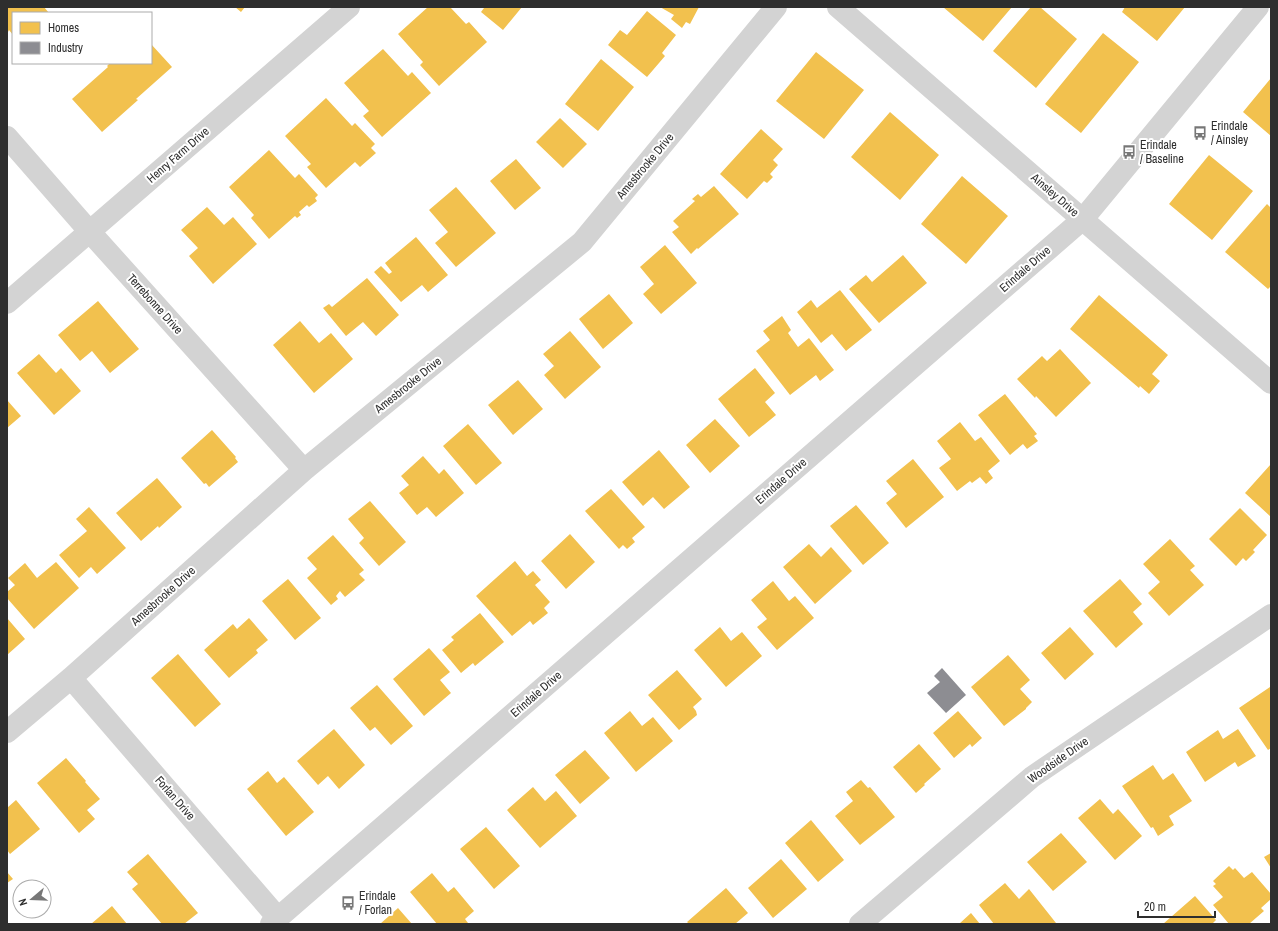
<svg xmlns="http://www.w3.org/2000/svg" width="1278" height="931" font-family="'Archivo Narrow',sans-serif">
<style>
.homes{fill:#f2c14e}
.industry{fill:#8d8d92}
.lines{fill:none;stroke-linecap:round;stroke-linejoin:round}
.minor{stroke:#d3d3d3;stroke-width:22}
.labels{text-anchor:middle;dominant-baseline:central;stroke-width:4;stroke-linejoin:round;paint-order:stroke}
.poi-label{font-size:12px;fill:#2e2e2e;stroke:#fff;text-anchor:start}
.street-label{font-size:12px;fill:#2e2e2e;stroke:#fff}
</style>
<rect width="100%" height="100%" fill="#fff"/>
<path class="homes" d="M 7,7 L 44,7 L 49,13 L 13,13 L 13,35 L 9,30 L 8,32 L 7,31 Z
M 235,7 L 245,7 L 241,12 Z
M 428,7 L 450,7 L 466,24 L 469,22 L 487,42 L 439,86 L 420,65 L 423,62 L 398,34 Z
M 483,7 L 522,7 L 503,30 L 481,12 L 484,8 Z
M 660,7 L 699,7 L 690,24 L 686,22 L 682,28 L 671,19 L 674,15 Z
M 943,7 L 1012,7 L 983,41 Z
M 1031,7 L 1040,7 L 1077,39 L 1036,88 L 993,51 Z
M 1125,7 L 1185,7 L 1157,41 L 1122,12 Z
M 647,11 L 676,35 L 662,53 L 665,56 L 647,77 L 608,45 L 620,30 L 627,35 Z
M 1103,33 L 1139,62 L 1081,133 L 1045,104 Z
M 151,44 L 172,67 L 136,99 L 138,100 L 102,132 L 72,99 L 108,67 L 107,66 L 110,63 L 151,63 Z
M 383,49 L 408,76 L 412,72 L 431,93 L 382,137 L 363,116 L 369,111 L 344,83 Z
M 816,52 L 864,90 L 824,139 L 776,101 Z
M 601,59 L 634,87 L 598,131 L 565,104 Z
M 1271,78 L 1271,136 L 1243,112 Z
M 326,98 L 352,126 L 355,123 L 375,144 L 371,148 L 376,153 L 360,167 L 355,162 L 326,188 L 307,167 L 311,164 L 285,136 Z
M 890,112 L 939,155 L 900,200 L 851,157 Z
M 560,118 L 587,144 L 563,168 L 536,142 Z
M 761,129 L 783,149 L 773,160 L 778,165 L 770,174 L 773,177 L 767,183 L 764,181 L 747,199 L 720,174 Z
M 269,150 L 295,178 L 299,174 L 318,195 L 315,198 L 317,201 L 309,207 L 307,205 L 299,212 L 301,215 L 297,218 L 295,216 L 269,239 L 251,218 L 254,215 L 229,187 Z
M 1209,155 L 1253,191 L 1212,240 L 1169,204 Z
M 516,159 L 541,188 L 515,210 L 490,181 Z
M 962,176 L 1008,216 L 966,264 L 921,224 Z
M 714,186 L 739,214 L 698,249 L 697,248 L 691,254 L 672,232 L 679,227 L 673,221 L 695,201 L 692,199 L 698,194 L 701,197 Z
M 456,187 L 496,233 L 456,267 L 435,243 L 448,232 L 429,210 Z
M 1267,204 L 1271,208 L 1271,286 L 1268,289 L 1225,252 Z
M 207,207 L 224,225 L 233,217 L 257,244 L 213,284 L 189,256 L 198,248 L 181,230 Z
M 416,237 L 448,275 L 428,292 L 422,285 L 401,302 L 374,272 L 381,266 L 389,274 L 392,272 L 385,263 Z
M 665,245 L 697,283 L 661,314 L 643,294 L 654,284 L 640,267 Z
M 903,255 L 927,283 L 879,323 L 849,289 L 866,275 L 872,282 Z
M 367,278 L 399,315 L 376,336 L 363,322 L 346,336 L 323,308 L 329,304 L 332,307 Z
M 840,290 L 872,330 L 846,351 L 832,334 L 821,343 L 797,312 L 811,300 L 817,308 Z
M 609,294 L 633,323 L 603,349 L 579,319 Z
M 1099,295 L 1168,355 L 1152,374 L 1160,381 L 1149,394 L 1140,386 L 1139,388 L 1070,329 Z
M 98,301 L 139,349 L 110,373 L 92,351 L 80,361 L 58,335 Z
M 782,316 L 791,330 L 788,333 L 798,347 L 809,338 L 834,370 L 820,381 L 816,375 L 790,395 L 756,351 L 770,340 L 763,331 Z
M 300,321 L 319,343 L 331,333 L 353,359 L 314,393 L 273,345 Z
M 570,331 L 601,367 L 565,399 L 544,375 L 554,366 L 543,354 Z
M 1060,349 L 1091,383 L 1056,417 L 1036,396 L 1035,398 L 1017,379 L 1042,356 L 1047,361 Z
M 39,354 L 56,373 L 61,368 L 81,391 L 54,415 L 17,373 Z
M 755,368 L 775,393 L 765,402 L 776,415 L 749,437 L 718,399 Z
M 518,380 L 543,409 L 513,435 L 488,405 Z
M 1005,394 L 1037,434 L 1034,436 L 1038,441 L 1027,449 L 1023,444 L 1010,455 L 978,415 Z
M 7,400 L 21,416 L 7,428 Z
M 715,419 L 740,446 L 710,473 L 686,445 Z
M 960,422 L 975,441 L 981,437 L 1000,461 L 988,471 L 993,478 L 986,484 L 980,477 L 972,483 L 970,481 L 957,491 L 939,468 L 951,459 L 937,441 Z
M 468,424 L 502,463 L 476,485 L 443,446 Z
M 212,430 L 236,457 L 235,458 L 238,462 L 209,487 L 206,483 L 204,484 L 181,458 Z
M 659,450 L 690,487 L 664,509 L 653,497 L 643,506 L 622,482 Z
M 423,456 L 439,474 L 444,469 L 464,493 L 436,517 L 427,507 L 417,515 L 399,493 L 409,485 L 401,476 Z
M 913,459 L 944,497 L 906,528 L 886,503 L 897,494 L 886,481 Z
M 1271,464 L 1271,517 L 1245,493 Z
M 157,478 L 182,507 L 159,528 L 158,526 L 141,541 L 116,513 Z
M 611,489 L 645,527 L 632,538 L 635,542 L 627,549 L 623,545 L 619,549 L 585,511 Z
M 370,501 L 406,542 L 379,566 L 359,543 L 364,538 L 348,519 Z
M 856,505 L 889,543 L 863,565 L 830,526 Z
M 89,507 L 126,548 L 97,574 L 91,567 L 79,578 L 59,555 L 87,531 L 76,519 Z
M 1240,508 L 1267,535 L 1253,550 L 1255,552 L 1246,561 L 1243,558 L 1236,566 L 1209,539 Z
M 570,534 L 595,562 L 566,589 L 541,561 Z
M 333,535 L 364,570 L 359,574 L 365,580 L 345,597 L 340,591 L 336,596 L 338,599 L 331,605 L 307,578 L 317,569 L 307,558 Z
M 1170,539 L 1195,566 L 1190,570 L 1204,585 L 1169,616 L 1148,593 L 1160,582 L 1143,564 Z
M 809,544 L 821,557 L 831,547 L 852,571 L 815,604 L 783,567 Z
M 515,561 L 527,576 L 533,571 L 541,580 L 535,585 L 550,602 L 544,608 L 548,613 L 533,625 L 530,621 L 512,636 L 476,596 Z
M 56,562 L 79,588 L 34,629 L 7,598 L 7,592 L 15,585 L 8,578 L 25,563 L 37,578 Z
M 288,579 L 321,618 L 295,640 L 262,601 Z
M 1120,579 L 1142,604 L 1133,612 L 1143,624 L 1116,648 L 1083,611 Z
M 773,581 L 789,601 L 795,596 L 814,618 L 777,650 L 757,627 L 767,619 L 751,600 Z
M 480,613 L 504,642 L 475,666 L 473,663 L 461,673 L 442,650 L 454,640 L 451,637 Z
M 7,618 L 25,639 L 7,655 Z
M 249,618 L 268,640 L 256,650 L 258,653 L 229,678 L 204,650 L 233,624 L 237,629 Z
M 720,627 L 731,641 L 742,632 L 762,656 L 726,687 L 694,650 Z
M 1070,627 L 1094,654 L 1065,680 L 1041,653 Z
M 429,648 L 450,672 L 440,680 L 451,693 L 424,716 L 393,679 Z
M 178,654 L 221,704 L 195,727 L 151,678 Z
M 1008,655 L 1030,680 L 1020,689 L 1032,702 L 1026,708 L 1026,709 L 1004,726 L 971,687 Z
M 677,670 L 702,699 L 693,707 L 696,711 L 697,715 L 679,730 L 648,695 Z
M 377,685 L 413,726 L 391,745 L 375,727 L 370,731 L 350,708 Z
M 1270,687 L 1271,689 L 1271,748 L 1268,750 L 1239,708 Z
M 630,711 L 642,726 L 653,717 L 673,741 L 636,772 L 604,733 Z
M 958,711 L 982,738 L 972,747 L 970,744 L 954,758 L 933,733 Z
M 334,729 L 365,765 L 339,789 L 328,776 L 318,785 L 297,761 Z
M 1238,729 L 1256,756 L 1238,767 L 1235,762 L 1205,782 L 1186,752 L 1218,730 L 1223,739 Z
M 919,744 L 941,769 L 924,784 L 925,785 L 916,793 L 893,767 Z
M 585,750 L 610,778 L 580,804 L 555,775 Z
M 66,758 L 86,781 L 85,782 L 100,799 L 87,810 L 95,819 L 79,833 L 37,783 Z
M 1153,765 L 1163,780 L 1173,773 L 1192,801 L 1169,816 L 1174,825 L 1158,836 L 1153,827 L 1151,828 L 1122,786 Z
M 268,771 L 277,783 L 284,777 L 314,812 L 286,836 L 247,789 Z
M 861,780 L 868,788 L 870,787 L 895,817 L 860,845 L 835,816 L 853,801 L 846,792 Z
M 533,787 L 545,801 L 556,791 L 577,816 L 540,848 L 507,810 Z
M 1100,799 L 1113,814 L 1118,809 L 1142,836 L 1115,860 L 1078,818 Z
M 16,800 L 40,829 L 10,854 L 7,850 L 7,808 Z
M 811,820 L 844,860 L 818,882 L 785,843 Z
M 486,827 L 520,866 L 494,889 L 460,849 Z
M 1061,833 L 1087,862 L 1053,891 L 1027,862 Z
M 1271,853 L 1271,868 L 1264,857 Z
M 148,854 L 198,913 L 184,924 L 162,924 L 132,889 L 138,884 L 127,872 Z
M 781,859 L 807,889 L 773,918 L 748,888 Z
M 1229,866 L 1233,870 L 1235,868 L 1244,878 L 1252,872 L 1271,894 L 1271,899 L 1261,908 L 1264,911 L 1249,924 L 1229,924 L 1213,905 L 1223,897 L 1213,886 L 1216,884 L 1213,881 Z
M 7,872 L 13,879 L 7,883 Z
M 432,873 L 448,892 L 454,887 L 474,911 L 465,919 L 468,923 L 466,924 L 437,924 L 410,892 Z
M 1005,883 L 1019,899 L 1029,889 L 1056,923 L 994,924 L 979,905 Z
M 726,888 L 748,913 L 735,924 L 689,924 L 687,922 Z
M 1195,896 L 1216,920 L 1212,924 L 1163,924 Z
M 112,906 L 127,924 L 91,924 Z
M 398,908 L 412,924 L 380,924 Z
M 971,913 L 980,924 L 959,924 Z"/>
<path class="industry" d="M 942,668 L 966,695 L 946,713 L 927,693 L 940,682 L 934,676 Z"/>
<g class="lines">
<path class="minor" d="M 838,7 L 1271,383
M 7,137 L 90,232 L 304,470
M 7,303 L 349,7
M 71,678 L 278,918
M 7,732 L 71,678 L 304,470 L 582,242 L 776,7
M 271,924 L 1083,219 L 1258,7
M 860,924 L 1032,777 L 1271,615"/>
</g>
<defs>
<symbol id="bus-bare" viewBox="-9 -9 18 18"><path d="M-5-6H5V4H4V6H2V4H-2V6H-4V4H-5ZM-3.5-4V0h7V-4ZM-3.5 1.2v1.5H-2V1.2ZM2 1.2v1.5H3.5V1.2Z" fill="#777" stroke="#fff" stroke-width="2.5" paint-order="stroke"/></symbol>
</defs>
<g fill-rule="evenodd">
<use href="#bus-bare" x="1190" y="123" width="20" height="20"/>
<use href="#bus-bare" x="1119" y="142" width="20" height="20"/>
<use href="#bus-bare" x="338" y="893" width="20" height="20"/>
</g>
<g class="labels">
<g class="poi-label">
<text x="1211" y="126">Erindale<tspan x="1211" dy="14">/ Ainsley</tspan></text>
<text x="1140" y="145">Erindale<tspan x="1140" dy="14">/ Baseline</tspan></text>
<text x="359" y="896">Erindale<tspan x="359" dy="14">/ Forlan</tspan></text>
</g>
<g class="street-label">
<text transform="translate(178 155) rotate(-41)">Henry Farm Drive</text>
<text transform="translate(645 166) rotate(-50)">Amesbrooke Drive</text>
<text transform="translate(1055 195) rotate(41)">Ainsley Drive</text>
<text transform="translate(1025 269) rotate(-41)">Erindale Drive</text>
<text transform="translate(155 304) rotate(48)">Terrebonne Drive</text>
<text transform="translate(408 385) rotate(-39)">Amesbrooke Drive</text>
<text transform="translate(781 481) rotate(-41)">Erindale Drive</text>
<text transform="translate(163 596) rotate(-42)">Amesbrooke Drive</text>
<text transform="translate(536 694) rotate(-41)">Erindale Drive</text>
<text transform="translate(1058 760) rotate(-35)">Woodside Drive</text>
<text transform="translate(175 798) rotate(49)">Forlan Drive</text>
</g>
</g>
<rect width="1278" height="931" fill="none" stroke="#2e2e2e" stroke-width="16"/>
<rect x="12" y="12" width="140" height="52" fill="#ffffff" stroke="#ababab"/>
<rect x="20" y="22" width="20" height="12" fill="#f2c14e" stroke="#ababab"/>
<text x="48" y="32" font-size="12" fill="#2e2e2e">Homes</text>
<rect x="20" y="42" width="20" height="12" fill="#8d8d92" stroke="#ababab"/>
<text x="48" y="52" font-size="12" fill="#2e2e2e">Industry</text>
<g transform="translate(32 899) rotate(251)"><circle r="19" fill="#ffffff" stroke="#ababab"/>
<path d="M0-3L7 15L0 10L-7 15Z" fill="#777777"/>
<text y="-6" font-size="11" font-weight="bold" text-anchor="middle" fill="#2e2e2e">N</text>
</g>
<path d="M1138 911v6h77v-6" fill="none" stroke="#2e2e2e" stroke-width="2"/>
<text x="1144" y="911" font-size="12" fill="#2e2e2e" stroke="#ffffff" stroke-width="3" paint-order="stroke">20 m</text>
</svg>
